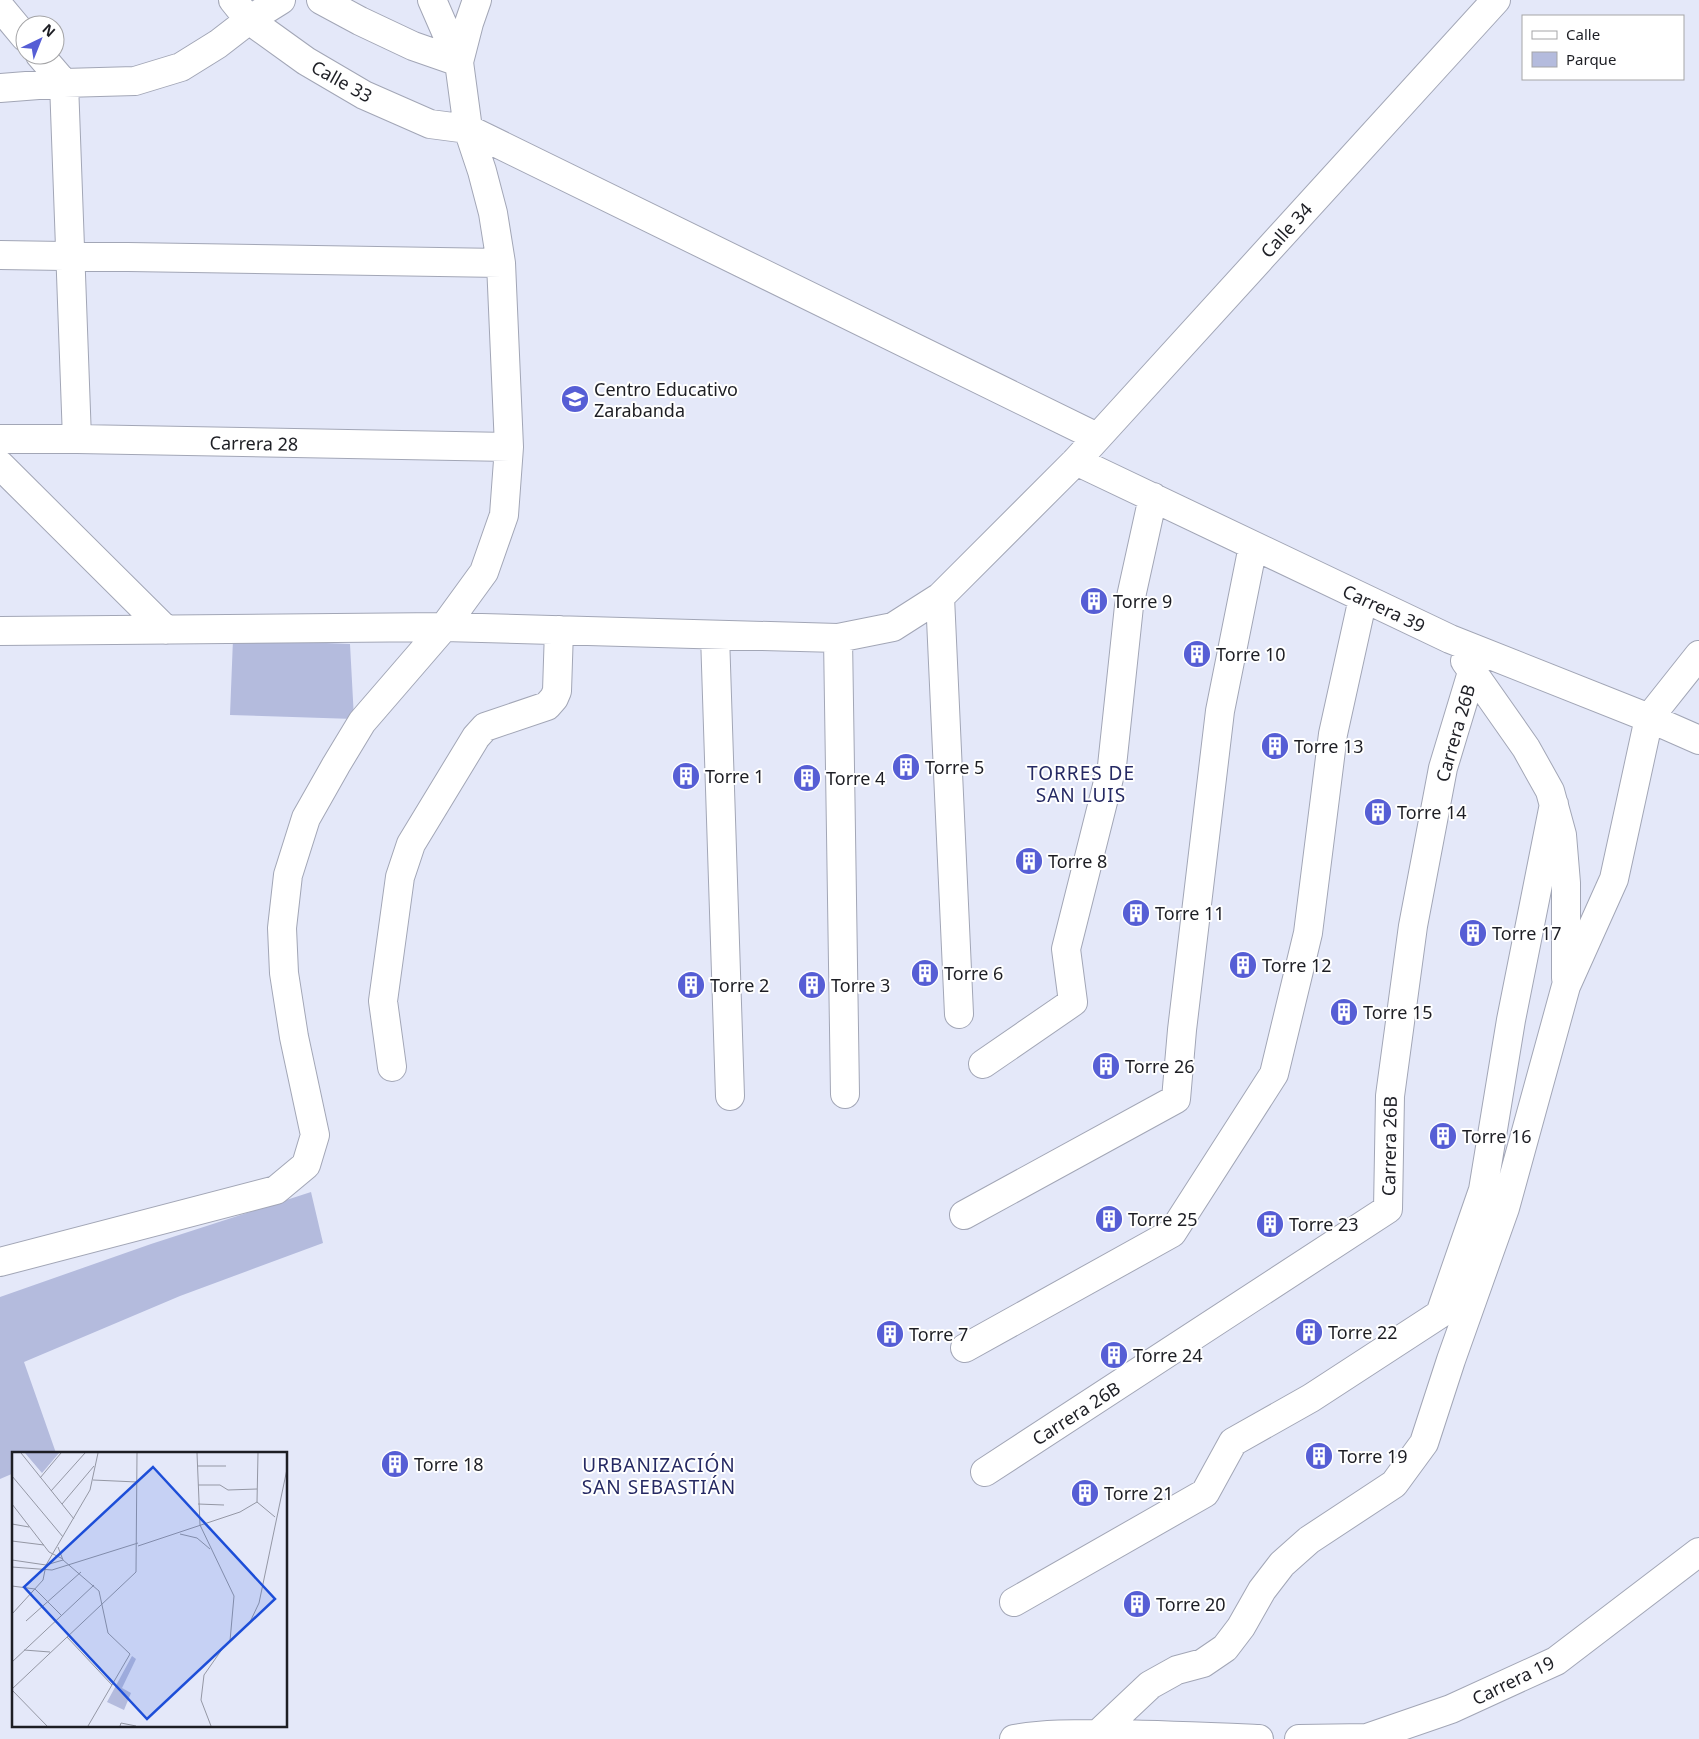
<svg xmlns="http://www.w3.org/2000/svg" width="1699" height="1739" font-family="'Noto Sans',sans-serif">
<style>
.green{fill:#b4bbdd}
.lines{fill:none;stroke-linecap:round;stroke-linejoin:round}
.minor-casing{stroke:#a2a6b6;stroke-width:30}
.minor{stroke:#fff;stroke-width:28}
.labels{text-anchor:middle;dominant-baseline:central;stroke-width:4;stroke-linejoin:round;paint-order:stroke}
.street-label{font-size:18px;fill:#1d1e24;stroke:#fff}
.poi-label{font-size:18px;fill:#1d1e24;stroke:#fff;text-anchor:start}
.neighbourhood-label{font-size:19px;letter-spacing:1px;fill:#252963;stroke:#fff}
.inset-road{fill:none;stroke:#9497a4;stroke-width:1}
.view{fill:#1d4ed8;fill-opacity:0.15;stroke:#1d4ed8;stroke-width:2.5}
.inset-edge{fill:none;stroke:#1d1e24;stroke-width:2.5}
</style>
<rect width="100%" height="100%" fill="#e4e8f9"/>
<path class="green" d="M 233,639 L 350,644 L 354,719 L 230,715 Z
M 311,1192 L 323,1243 L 180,1296 L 24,1362 L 56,1453 L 14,1453 L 14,1473 L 0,1479 L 0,1297 L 151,1244 Z"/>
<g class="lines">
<defs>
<path id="minor" d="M 233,0 L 249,20 L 306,61 L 364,95 L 430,124 L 468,129 L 1097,437
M 321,0 L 360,21 L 413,46 L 459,62
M 432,0 L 459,62
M 0,7 L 25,37
M 40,55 L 64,83 L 77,439
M 0,88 L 64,83 L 135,81 L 181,67 L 218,44 L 249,20 L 281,0
M 0,255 L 501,263
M 0,439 L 77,439 L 509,447
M 1076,461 L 1450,639 L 1649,718 L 1699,740
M 0,465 L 166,630
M 940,597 L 959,1014
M 0,631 L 444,627 L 838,638 L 893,627 L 940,597 L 1076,461 L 1496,0
M 715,635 L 730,1096
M 838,638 L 845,1094
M 1465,661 L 1526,748 L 1550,791 L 1562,835 L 1566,883 L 1566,978
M 983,1064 L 1073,1002 L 1066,949 L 1112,766 L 1129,606 L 1153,497
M 392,1067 L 383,1001 L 400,877 L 411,844 L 476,737 L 485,727 L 547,706 L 554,698 L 557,691 L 559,630
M 964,1215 L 1176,1099 L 1182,1030 L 1220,711 L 1253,546
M 0,1262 L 276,1190 L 306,1165 L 315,1135 L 294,1037 L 284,973 L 282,928 L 288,875 L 306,818 L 336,765 L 362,722 L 444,627 L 484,572 L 504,515 L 509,447 L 501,263 L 493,213 L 482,171 L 468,129 L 459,62 L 469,23 L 477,0
M 965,1348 L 1172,1233 L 1274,1074 L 1308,933 L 1333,734 L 1363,598
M 985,1472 L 1388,1209 L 1390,1096 L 1413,926 L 1443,768 L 1472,672
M 1014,1602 L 1205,1493 L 1233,1442 L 1311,1398 L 1440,1314 L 1483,1190 L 1511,1020 L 1554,804
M 1098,1734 L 1150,1685 L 1177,1670 L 1203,1663 L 1225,1648 L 1241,1627 L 1262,1590 L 1282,1564 L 1309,1540 L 1394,1484 L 1424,1443 L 1451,1360 L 1505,1208 L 1566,986 L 1614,879 L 1649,718 L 1699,655
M 1014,1739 C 1048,1733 1083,1734 1117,1734 C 1164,1735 1211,1737 1259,1739
M 1299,1739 L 1367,1738 L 1451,1709 L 1556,1661 L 1699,1552"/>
</defs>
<use href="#minor" class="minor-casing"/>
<use href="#minor" class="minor"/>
</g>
<defs>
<symbol id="school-disc" viewBox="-11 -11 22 22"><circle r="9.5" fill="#565ed5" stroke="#fff"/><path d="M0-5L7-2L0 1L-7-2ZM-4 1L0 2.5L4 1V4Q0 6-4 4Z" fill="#fff"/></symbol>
<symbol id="building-disc" viewBox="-11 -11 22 22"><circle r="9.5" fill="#565ed5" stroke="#fff"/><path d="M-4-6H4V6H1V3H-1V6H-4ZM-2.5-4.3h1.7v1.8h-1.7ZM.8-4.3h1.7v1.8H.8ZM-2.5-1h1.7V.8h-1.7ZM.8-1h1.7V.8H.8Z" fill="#fff"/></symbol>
</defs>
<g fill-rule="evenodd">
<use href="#school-disc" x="559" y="383" width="32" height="32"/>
<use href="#building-disc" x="1078" y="585" width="32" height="32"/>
<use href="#building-disc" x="1181" y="638" width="32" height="32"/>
<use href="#building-disc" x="1259" y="730" width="32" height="32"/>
<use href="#building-disc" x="890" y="751" width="32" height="32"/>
<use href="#building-disc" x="670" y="760" width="32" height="32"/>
<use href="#building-disc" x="791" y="762" width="32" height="32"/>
<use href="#building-disc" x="1362" y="796" width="32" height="32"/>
<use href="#building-disc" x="1013" y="845" width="32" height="32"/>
<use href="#building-disc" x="1120" y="897" width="32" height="32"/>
<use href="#building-disc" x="1457" y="917" width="32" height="32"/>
<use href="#building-disc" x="1227" y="949" width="32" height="32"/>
<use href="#building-disc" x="909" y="957" width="32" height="32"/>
<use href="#building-disc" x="675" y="969" width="32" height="32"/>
<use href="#building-disc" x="796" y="969" width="32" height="32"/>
<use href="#building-disc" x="1328" y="996" width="32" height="32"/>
<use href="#building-disc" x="1090" y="1050" width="32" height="32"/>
<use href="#building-disc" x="1427" y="1120" width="32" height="32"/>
<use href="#building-disc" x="1093" y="1203" width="32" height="32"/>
<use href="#building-disc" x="1254" y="1208" width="32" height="32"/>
<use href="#building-disc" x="1293" y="1316" width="32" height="32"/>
<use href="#building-disc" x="874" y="1318" width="32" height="32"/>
<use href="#building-disc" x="1098" y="1339" width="32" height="32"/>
<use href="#building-disc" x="1303" y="1440" width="32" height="32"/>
<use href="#building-disc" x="379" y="1448" width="32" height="32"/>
<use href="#building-disc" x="1069" y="1477" width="32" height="32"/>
<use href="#building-disc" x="1121" y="1588" width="32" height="32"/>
</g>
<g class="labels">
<g class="street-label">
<text transform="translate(342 81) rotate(29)">Calle 33</text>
<text transform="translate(1286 230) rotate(-48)">Calle 34</text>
<text transform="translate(254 443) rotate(1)">Carrera 28</text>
<text transform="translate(1384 608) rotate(25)">Carrera 39</text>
<text transform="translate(1455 733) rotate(-74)">Carrera 26B</text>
<text transform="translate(1389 1146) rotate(-89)">Carrera 26B</text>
<text transform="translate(1076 1413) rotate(-33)">Carrera 26B</text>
<text transform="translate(1513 1680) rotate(-26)">Carrera 19</text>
</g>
<g class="poi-label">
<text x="594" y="389">Centro Educativo<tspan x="594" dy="21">Zarabanda</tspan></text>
<text x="1113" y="601">Torre 9</text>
<text x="1216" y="654">Torre 10</text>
<text x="1294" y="746">Torre 13</text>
<text x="925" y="767">Torre 5</text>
<text x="705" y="776">Torre 1</text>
<text x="826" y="778">Torre 4</text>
<text x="1397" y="812">Torre 14</text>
<text x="1048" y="861">Torre 8</text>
<text x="1155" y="913">Torre 11</text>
<text x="1492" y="933">Torre 17</text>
<text x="1262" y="965">Torre 12</text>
<text x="944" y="973">Torre 6</text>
<text x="710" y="985">Torre 2</text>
<text x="831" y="985">Torre 3</text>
<text x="1363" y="1012">Torre 15</text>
<text x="1125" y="1066">Torre 26</text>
<text x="1462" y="1136">Torre 16</text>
<text x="1128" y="1219">Torre 25</text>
<text x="1289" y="1224">Torre 23</text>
<text x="1328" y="1332">Torre 22</text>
<text x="909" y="1334">Torre 7</text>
<text x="1133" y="1355">Torre 24</text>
<text x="1338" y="1456">Torre 19</text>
<text x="414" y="1464">Torre 18</text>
<text x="1104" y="1493">Torre 21</text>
<text x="1156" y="1604">Torre 20</text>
</g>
<g class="neighbourhood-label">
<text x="1081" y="773">TORRES DE<tspan x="1081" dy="22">SAN LUIS</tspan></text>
<text x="659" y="1465">URBANIZACIÓN<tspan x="659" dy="22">SAN SEBASTIÁN</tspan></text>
</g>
</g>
<g transform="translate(12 1452)">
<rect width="275" height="275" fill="#e4e8f9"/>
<path d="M 13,1 L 47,1 L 30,21 ZM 120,204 L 124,207 L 110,236 L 119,241 L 112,258 L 95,250 Z" fill="#b4bbdd"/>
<path class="inset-road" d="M 9,1 L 62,67M 185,1 L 188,73 L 222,144 L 218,189M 186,14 L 214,14M 0,24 L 51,85M 28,26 L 49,1M 81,28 L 125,30M 186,33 L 208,33 L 216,38 L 245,37M 39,39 L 73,1M 245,50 L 246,1M 245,50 L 263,65M 0,52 L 37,100 L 51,107M 50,52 L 82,14M 186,52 L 212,53M 0,72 L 17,75M 168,82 L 185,86 L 198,97M 0,89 L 32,93M 126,94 L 228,60 L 245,50M 46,95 L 51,108 L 87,139 L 96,181 L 118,202 L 76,274M 0,108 L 34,113 L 51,108M 0,115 L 40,118 L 126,91M 0,134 L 23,137 L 49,163M 0,162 L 31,128 L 34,113 L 78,38 L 86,1M 14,169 L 69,120M 55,185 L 100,233M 12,198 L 38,200M 0,210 L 82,133M 0,237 L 124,120 L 125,1M 0,238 L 35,274M 108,274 L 109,271 L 124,274M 199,274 L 189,248 L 192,223 L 213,193 L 238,170 L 247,151 L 275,17"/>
<path class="view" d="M 141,15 L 263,147 L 135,267 L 12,135 Z"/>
<rect width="275" height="275" class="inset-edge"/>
</g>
<rect x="1522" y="15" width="162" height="65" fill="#ffffff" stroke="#a5a5a7"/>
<rect x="1532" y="31" width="25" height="8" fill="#ffffff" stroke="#a5a5a7"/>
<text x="1566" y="40" font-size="15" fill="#1d1e24">Calle</text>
<rect x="1532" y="52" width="25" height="15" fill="#b4bbdd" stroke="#a5a5a7"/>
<text x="1566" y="65" font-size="15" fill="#1d1e24">Parque</text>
<g transform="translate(40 40) rotate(43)"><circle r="24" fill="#ffffff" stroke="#a5a5a7"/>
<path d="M0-4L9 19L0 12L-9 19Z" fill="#565ed5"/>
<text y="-8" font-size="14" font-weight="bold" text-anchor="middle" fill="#1d1e24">N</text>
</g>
</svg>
